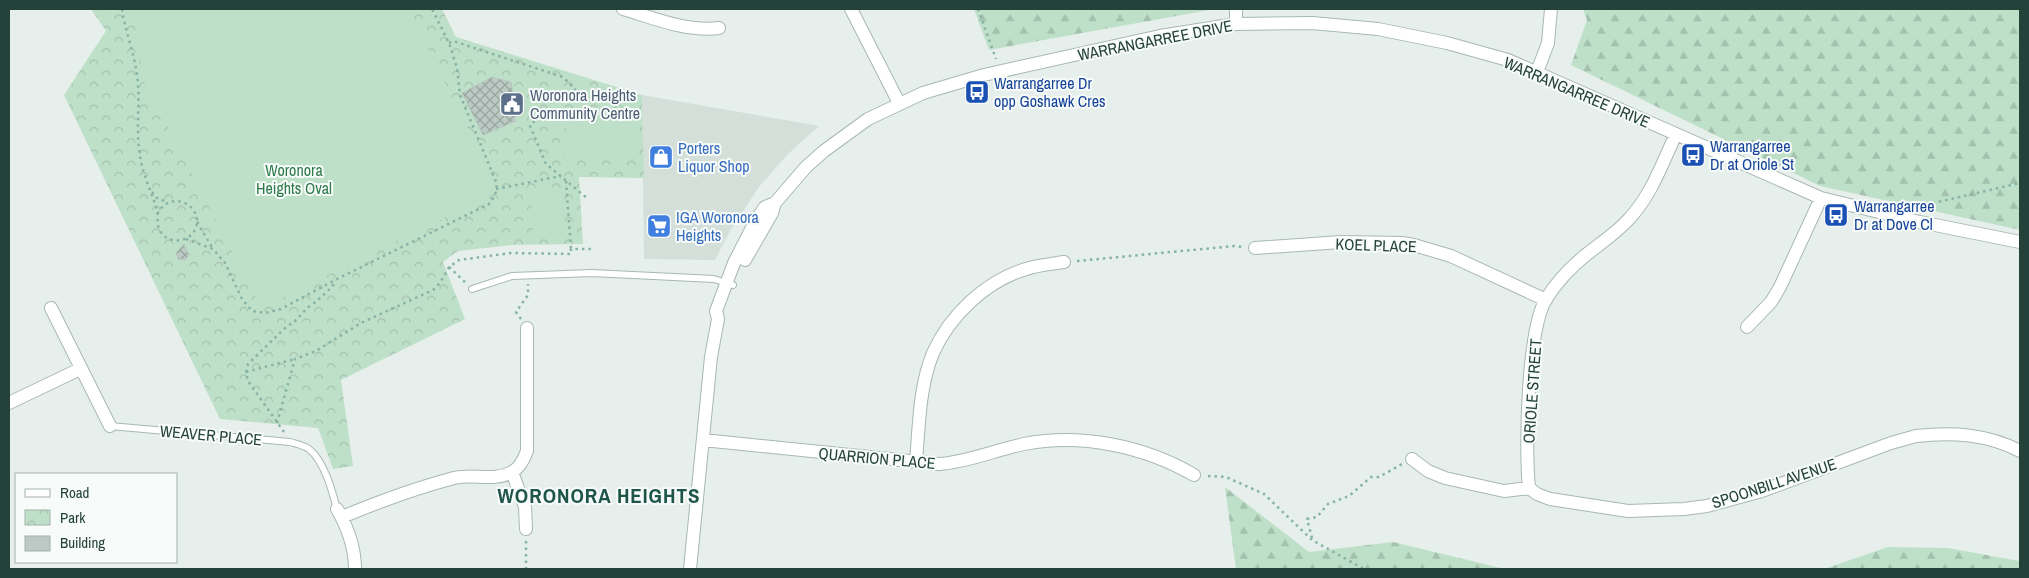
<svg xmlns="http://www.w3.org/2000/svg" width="2029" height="578" font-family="'Archivo Narrow',sans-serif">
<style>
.built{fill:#d4dfda}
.forest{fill:url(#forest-firs)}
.park{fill:url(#park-crowns)}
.garden{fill:#bfe0c8}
.building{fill:url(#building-cross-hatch);stroke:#b8c9c2}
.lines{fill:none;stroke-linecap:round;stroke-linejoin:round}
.lane-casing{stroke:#a8b8b2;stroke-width:8}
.street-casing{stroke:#a8b8b2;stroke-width:14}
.path{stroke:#86b3a5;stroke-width:2.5;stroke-dasharray:2.5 4;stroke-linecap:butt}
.lane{stroke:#fff;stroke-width:6}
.street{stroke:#fff;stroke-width:12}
.labels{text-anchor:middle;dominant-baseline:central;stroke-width:4;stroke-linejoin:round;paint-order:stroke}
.street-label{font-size:16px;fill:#24423a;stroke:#f7fbf9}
.transit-label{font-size:16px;fill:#164399;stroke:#f7fbf9;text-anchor:start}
.service-label{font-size:16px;fill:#4e5e75;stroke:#f7fbf9;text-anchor:start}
.shop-label{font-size:16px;fill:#366cbe;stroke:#f7fbf9;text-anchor:start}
.park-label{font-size:16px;fill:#2d7a4b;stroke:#f7fbf9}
.district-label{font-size:21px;font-weight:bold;letter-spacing:1px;fill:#1f5548;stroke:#f7fbf9}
</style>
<defs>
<pattern id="forest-firs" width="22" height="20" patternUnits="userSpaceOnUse" patternTransform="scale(1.25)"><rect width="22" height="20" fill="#bfe0c8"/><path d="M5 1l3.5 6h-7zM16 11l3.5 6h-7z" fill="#a4c1ad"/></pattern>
<pattern id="park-crowns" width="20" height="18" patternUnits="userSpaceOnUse" patternTransform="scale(1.25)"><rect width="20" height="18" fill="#bfe0c8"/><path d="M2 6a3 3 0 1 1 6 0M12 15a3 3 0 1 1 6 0" fill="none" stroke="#a4c1ad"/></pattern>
<pattern id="building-cross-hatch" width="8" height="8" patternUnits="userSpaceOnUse" patternTransform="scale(1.25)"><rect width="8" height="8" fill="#bbcac4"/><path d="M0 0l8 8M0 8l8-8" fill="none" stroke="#98a6a0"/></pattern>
</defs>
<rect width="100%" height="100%" fill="#e6efeb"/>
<path class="built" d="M 642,95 L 819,126 L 787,155 L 759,187 L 730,231 L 715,260 L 644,259 Z"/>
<path class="forest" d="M 974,9 L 1215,9 L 989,50 Z
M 1583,9 L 2020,9 L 2020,230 L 1820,186 L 1571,65 L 1587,20 Z
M 1225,487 L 1309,552 L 1393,542 L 1505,569 L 1236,569 Z
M 1888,547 L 1948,548 L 2019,561 L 2020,569 L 1824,569 Z"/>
<path class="park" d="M 91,9 L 442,9 L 456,37 L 642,95 L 644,178 L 579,177 L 583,244 L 513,245 L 458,251 L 443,262 L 465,319 L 341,380 L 353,466 L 333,469 L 318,428 L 220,419 L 64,95 L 106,31 Z"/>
<path class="garden" d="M 137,9 L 408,9 L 499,191 L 261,308 L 142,77 Z
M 566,122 L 638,122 L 638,158 L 565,158 Z
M 563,191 L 565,232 L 533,234 L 531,192 Z"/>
<path class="building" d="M 492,77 L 511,82 L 517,116 L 514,117 L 516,121 L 483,135 L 462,93 Z
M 184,244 L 189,255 L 185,260 L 178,259 L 176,253 Z"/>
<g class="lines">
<defs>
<path id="lane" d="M 472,289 L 512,276 L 592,273 L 714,279 L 733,285
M 110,426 L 290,442 C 297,444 303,445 309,449 C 324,461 332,490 337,509"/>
<path id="street" d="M 623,9 C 654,18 686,32 719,28
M 851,9 L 899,103
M 1236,24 L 1236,9
M 1537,72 L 1548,43 L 1551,9
M 1255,248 L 1341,242 L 1402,243 L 1414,245 L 1451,256 L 1546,300
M 745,260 L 772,213 L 775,203
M 51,308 L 110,426
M 1747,327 L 1771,302 L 1780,287 L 1821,198
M 9,403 L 80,369
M 703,440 L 939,464 C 968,462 995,450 1024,444 C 1081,433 1144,446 1194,475
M 1412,459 L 1428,471 L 1445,478 L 1504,491 L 1529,488 L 1537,494 L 1550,499 L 1628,511 L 1684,509 L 1707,506 L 1762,491 L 1891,443 L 1916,436 C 1953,432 1987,434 2020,451
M 916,462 C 919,427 919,387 933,353 C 950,315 986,281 1026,269 C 1038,265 1051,264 1064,262
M 512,472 L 525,507 L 526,529
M 1529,488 C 1525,450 1527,331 1546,299 C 1556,283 1572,266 1587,254 C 1601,243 1616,233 1628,220 C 1651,196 1662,164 1676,134
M 337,509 C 348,528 355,547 355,569
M 342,517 C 378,502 416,488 454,478 C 473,473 494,482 512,472 C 520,468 524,459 527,451 L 527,328
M 690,569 L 711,357 L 718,319 L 716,311 L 734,263 L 756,220 L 765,207 L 775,203 L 806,167 L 824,151 L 868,119 L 923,93 L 984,75 L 1160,36 L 1236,24 L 1312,23 L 1378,29 L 1447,43 L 1508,60 L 1821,198 L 1920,222 L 2020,242"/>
</defs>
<use href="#lane" class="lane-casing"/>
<use href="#street" class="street-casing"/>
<path class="path" d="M 122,9 C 125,31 134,52 137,75 C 141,102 135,129 140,155 C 142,174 152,192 157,210 C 159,219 155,226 163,235 C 171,243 186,242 193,233 C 209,210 173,186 158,213
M 978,9 L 996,59
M 449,43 L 453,41 L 563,77 C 576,90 584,98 587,116 L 538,117 L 530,126 L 546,164 L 588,199
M 566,181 L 571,249
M 496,189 L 561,176
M 152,192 L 157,198 L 167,202
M 1923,210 L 1925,205 L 2020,183
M 197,222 L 213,249
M 186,239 L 213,249 L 225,263 L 242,299 L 252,311 L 265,313 L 281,309 L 335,280 L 489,204 L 495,195 L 497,184 L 460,95 L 457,68 L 449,43 L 432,9
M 1077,261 L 1234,246 L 1243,247
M 449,267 L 466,283
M 521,319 L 516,312 L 528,295 L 528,284
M 246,372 L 295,359
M 277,423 L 295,359 L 316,351 L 361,323 L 433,290 L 440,283 L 449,267 L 459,260 L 511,253 L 571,254 L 571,249 L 591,249
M 284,432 L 248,381 L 246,372 L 248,364 L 287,326 C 298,321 302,312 311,305 C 321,298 326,293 334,284 L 335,280
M 1208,476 L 1226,477 L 1264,494 L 1312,540 L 1364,569
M 1312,538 L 1307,519 L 1317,517 L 1328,504 L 1349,496 L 1371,477 L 1379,477 L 1402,464
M 526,541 L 526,569"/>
<use href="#lane" class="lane"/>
<use href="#street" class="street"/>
</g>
<defs>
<symbol id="bus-square" viewBox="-11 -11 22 22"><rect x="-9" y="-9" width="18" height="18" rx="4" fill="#1a4fb4" stroke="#f7fbf9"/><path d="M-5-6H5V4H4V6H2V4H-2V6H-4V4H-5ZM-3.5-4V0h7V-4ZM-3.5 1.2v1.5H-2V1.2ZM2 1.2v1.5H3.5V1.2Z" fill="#fff"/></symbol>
<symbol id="civic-square" viewBox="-11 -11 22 22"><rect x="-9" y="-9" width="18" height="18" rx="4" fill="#5c6f8a" stroke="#f7fbf9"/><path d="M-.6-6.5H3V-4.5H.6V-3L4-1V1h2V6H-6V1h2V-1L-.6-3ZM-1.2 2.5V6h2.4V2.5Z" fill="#fff"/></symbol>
<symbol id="shop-square" viewBox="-11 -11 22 22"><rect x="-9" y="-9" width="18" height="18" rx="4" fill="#3f7fe0" stroke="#f7fbf9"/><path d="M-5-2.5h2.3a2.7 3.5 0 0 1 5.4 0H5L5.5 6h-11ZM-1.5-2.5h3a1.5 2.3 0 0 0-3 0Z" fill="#fff"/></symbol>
<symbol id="supermarket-square" viewBox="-11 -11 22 22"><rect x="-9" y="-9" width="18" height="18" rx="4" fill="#3f7fe0" stroke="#f7fbf9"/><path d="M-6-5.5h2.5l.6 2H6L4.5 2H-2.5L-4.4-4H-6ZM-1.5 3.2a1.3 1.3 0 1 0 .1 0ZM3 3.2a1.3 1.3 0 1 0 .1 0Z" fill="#fff"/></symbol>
</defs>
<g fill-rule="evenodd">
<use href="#bus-square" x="963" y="78" width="28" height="28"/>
<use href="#civic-square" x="498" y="90" width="28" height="28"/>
<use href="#bus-square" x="1679" y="141" width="28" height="28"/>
<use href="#shop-square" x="647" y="143" width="28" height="28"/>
<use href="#bus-square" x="1822" y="201" width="28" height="28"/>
<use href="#supermarket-square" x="645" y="212" width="28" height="28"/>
</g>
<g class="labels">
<g class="street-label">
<text transform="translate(1155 40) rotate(-11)">WARRANGARREE DRIVE</text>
<text transform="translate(1577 92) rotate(23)">WARRANGARREE DRIVE</text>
<text transform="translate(1376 245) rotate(2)">KOEL PLACE</text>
<text transform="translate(1532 391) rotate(-86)">ORIOLE STREET</text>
<text transform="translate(211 435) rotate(5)">WEAVER PLACE</text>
<text transform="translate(877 458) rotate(5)">QUARRION PLACE</text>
<text transform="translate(1774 483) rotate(-18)">SPOONBILL AVENUE</text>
</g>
<g class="transit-label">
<text x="994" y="83">Warrangarree Dr<tspan x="994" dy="18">opp Goshawk Cres</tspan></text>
<text x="1710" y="146">Warrangarree<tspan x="1710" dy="18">Dr at Oriole St</tspan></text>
<text x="1854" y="206">Warrangarree<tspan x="1854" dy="18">Dr at Dove Cl</tspan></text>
</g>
<g class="service-label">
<text x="530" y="95">Woronora Heights<tspan x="530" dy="18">Community Centre</tspan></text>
</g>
<g class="shop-label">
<text x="678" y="148">Porters<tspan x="678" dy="18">Liquor Shop</tspan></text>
<text x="676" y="217">IGA Woronora<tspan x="676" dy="18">Heights</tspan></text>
</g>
<g class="park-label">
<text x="294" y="170">Woronora<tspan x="294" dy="18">Heights Oval</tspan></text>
</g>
<g class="district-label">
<text x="599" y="495">WORONORA HEIGHTS</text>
</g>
</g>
<rect width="2029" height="578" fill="none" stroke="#24423a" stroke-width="20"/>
<rect x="15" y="473" width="162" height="90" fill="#f7fbf9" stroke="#a3b1ad"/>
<rect x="25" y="489" width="25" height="8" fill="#ffffff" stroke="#a3b1ad"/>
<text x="60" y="498" font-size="15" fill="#24423a">Road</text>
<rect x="25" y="510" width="25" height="15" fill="url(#park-crowns)" stroke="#a3b1ad"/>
<text x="60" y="523" font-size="15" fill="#24423a">Park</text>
<rect x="25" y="536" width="25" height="15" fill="#bbcac4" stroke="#a3b1ad"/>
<text x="60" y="548" font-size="15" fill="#24423a">Building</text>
</svg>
